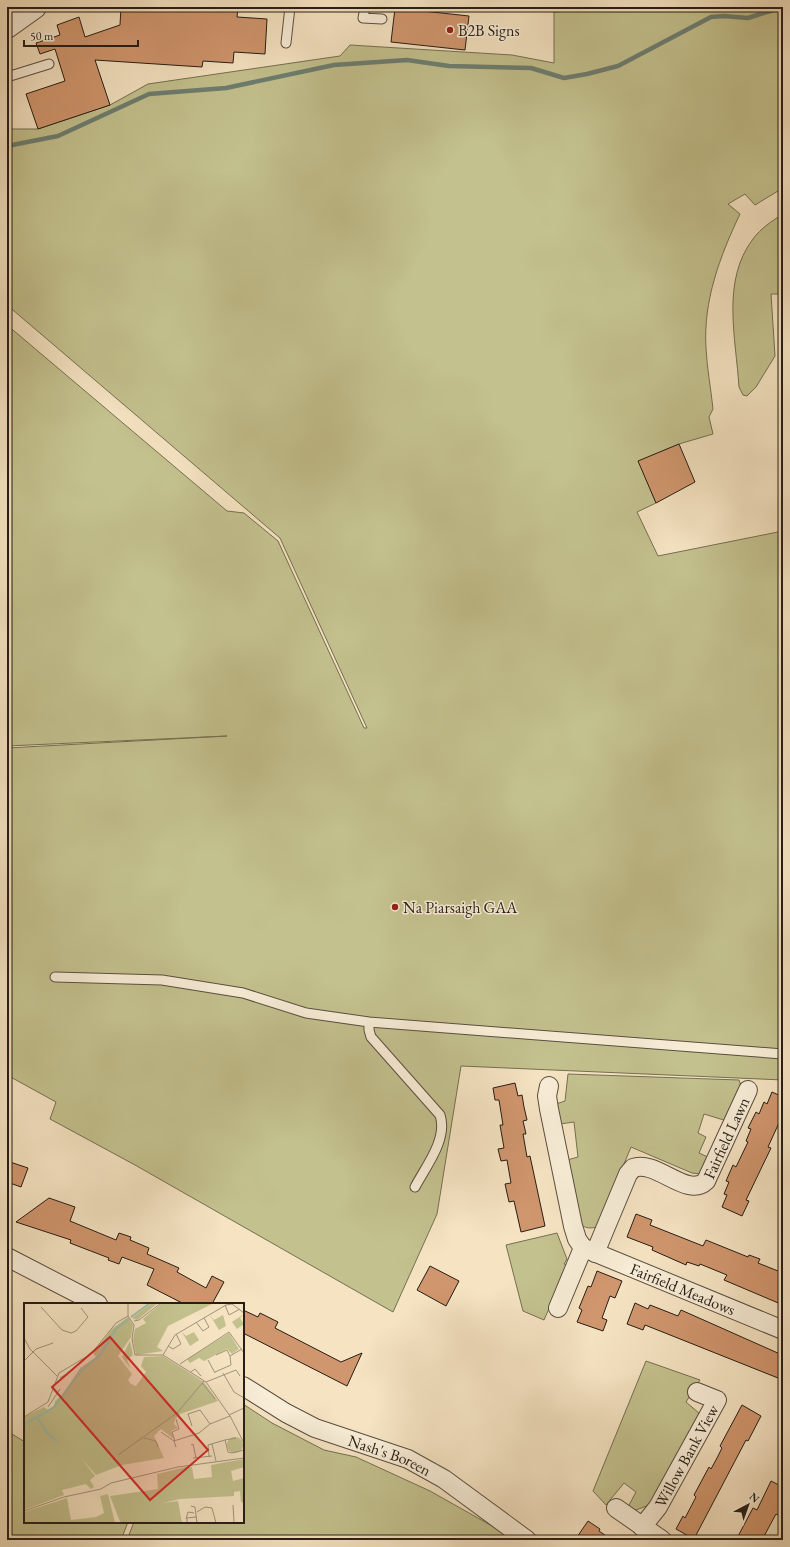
<svg xmlns="http://www.w3.org/2000/svg" width="790" height="1547" font-family="'EB Garamond',serif">
<style>
.green{fill:#c3c18e;stroke:#746f52}
.lines{fill:none;stroke-linecap:round;stroke-linejoin:round}
.stream{stroke:#6d7e71;stroke-width:4.5}
.building{fill:#d0966e;stroke:#261d15}
.service-casing{stroke:#5a4e40;stroke-width:11}
.minor-casing{stroke:#5a4e40;stroke-width:20}
.tertiary-casing{stroke:#5a4e40;stroke-width:24}
.service{stroke:#f8edd7;stroke-width:9}
.minor{stroke:#f8edd7;stroke-width:18}
.tertiary{stroke:#f8edd7;stroke-width:22}
.poi-dot{fill:#8f2418;stroke:#f8edd7;stroke-width:1.5}
.labels{text-anchor:middle;dominant-baseline:central;stroke-width:3;stroke-linejoin:round;paint-order:stroke}
.poi-label{font-size:16px;fill:#261d15;stroke:#f8edd7;text-anchor:start}
.street-label{font-size:16px;fill:#261d15;stroke:#f8edd7}
.inset-river{fill:none;stroke:#9dbfae;stroke-width:2}
.inset-road{fill:none;stroke:#a2947d;stroke-width:1}
.view{fill:#d62828;fill-opacity:0.15;stroke:#d62828;stroke-width:2}
.inset-edge{fill:none;stroke:#261d15;stroke-width:2}
</style>
<rect width="100%" height="100%" fill="#f5e3c2"/>
<filter id="stains"><feTurbulence type="fractalNoise" baseFrequency=".005" numOctaves="4"/><feColorMatrix values="0 0 0 0 .2 0 0 0 0 .09 0 0 0 0 .02 0 0 0 .5 -.17"/></filter>
<radialGradient id="worn" r=".72"><stop offset=".6" stop-color="#630" stop-opacity="0"/><stop offset="1" stop-color="#630" stop-opacity=".3"/></radialGradient>
<path class="green" d="M 635,7 L 783,7 L 783,188 L 755,205 L 745,194 L 728,204 L 740,214 C 720,256 703,301 706,348 C 707,369 711,389 713,409 L 709,417 L 713,434 L 679,444 L 639,461 L 656,503 L 637,512 L 658,556 L 783,531 L 783,1080 L 461,1066 L 437,1214 L 393,1312 L 135,1165 L 50,1119 L 56,1102 L 7,1075 L 7,748 L 227,736 L 7,746 L 7,325 L 227,511 L 244,513 L 278,541 L 364,728 L 367,728 L 280,538 L 7,305 L 7,129 L 38,129 L 110,105 L 148,84 L 340,56 L 350,45 L 512,55 L 554,63 L 554,12 Z
M 783,214 L 783,294 L 771,294 L 775,356 L 756,387 L 747,396 L 743,395 L 739,387 C 736,338 721,281 753,239 C 761,228 772,221 783,214 Z
M 568,1074 L 739,1080 L 741,1086 L 727,1121 L 704,1114 L 698,1133 L 706,1137 L 699,1153 L 710,1158 L 701,1174 L 692,1173 L 631,1147 L 601,1220 L 597,1227 C 588,1229 584,1228 579,1222 L 567,1160 L 578,1157 L 574,1122 L 560,1124 L 556,1104 L 565,1101 Z
M 557,1233 L 567,1259 L 564,1264 L 568,1265 L 544,1320 L 523,1311 L 506,1245 Z
M 646,1361 L 700,1380 L 686,1402 L 700,1414 L 652,1504 L 636,1510 L 628,1507 L 636,1492 L 624,1483 L 606,1505 L 593,1491 Z
M 243,1404 L 272,1423 L 324,1450 L 356,1457 L 430,1491 L 501,1531 L 512,1540 L 127,1540 L 134,1522 L 243,1522 Z
M 7,1431 L 25,1442 L 25,1522 L 128,1522 L 121,1540 L 7,1540 Z"/>
<g class="lines">
<path class="stream" d="M 7,146 L 58,136 L 149,94 L 226,88 L 334,65 L 407,60 L 449,66 L 531,68 L 564,78 L 587,74 L 618,66 L 711,17 L 724,16 L 748,18 L 783,7"/>
</g>
<path class="building" d="M 121,7 L 238,7 L 237,17 L 267,19 L 265,54 L 234,52 L 233,63 L 203,61 L 202,67 L 95,60 L 110,105 L 38,129 L 26,94 L 65,81 L 55,49 L 40,54 L 36,43 L 60,35 L 57,25 L 79,17 L 85,37 L 120,25 Z
M 395,8 L 469,16 L 465,50 L 391,42 Z
M 679,444 L 695,482 L 656,503 L 638,461 Z
M 515,1083 L 518,1096 L 522,1095 L 524,1107 L 527,1120 L 523,1121 L 526,1134 L 523,1134 L 527,1157 L 530,1156 L 545,1226 L 521,1232 L 514,1201 L 509,1202 L 505,1184 L 511,1183 L 507,1160 L 501,1161 L 498,1149 L 504,1148 L 500,1125 L 503,1125 L 499,1100 L 495,1100 L 493,1088 Z
M 772,1092 L 783,1097 L 783,1114 L 768,1147 L 771,1148 L 746,1200 L 749,1201 L 742,1216 L 722,1207 L 727,1195 L 724,1194 L 729,1182 L 726,1181 L 733,1165 L 736,1167 L 748,1142 L 746,1141 L 751,1129 L 748,1128 L 756,1112 L 759,1114 L 764,1102 L 767,1104 Z
M 7,1161 L 28,1168 L 21,1187 L 7,1182 Z
M 49,1198 L 75,1207 L 70,1221 L 116,1240 L 119,1233 L 131,1237 L 130,1240 L 149,1248 L 147,1254 L 179,1268 L 177,1272 L 206,1288 L 212,1276 L 224,1282 L 212,1304 L 184,1304 L 147,1285 L 154,1269 L 122,1257 L 119,1264 L 108,1260 L 109,1258 L 70,1243 L 71,1240 L 16,1222 Z
M 636,1214 L 652,1220 L 650,1225 L 703,1246 L 706,1240 L 748,1257 L 749,1255 L 760,1259 L 758,1263 L 783,1273 L 783,1305 L 724,1280 L 727,1275 L 700,1264 L 699,1266 L 687,1262 L 686,1265 L 652,1250 L 653,1247 L 627,1237 Z
M 430,1266 L 459,1281 L 446,1306 L 417,1290 Z
M 597,1271 L 622,1281 L 615,1298 L 610,1296 L 602,1318 L 607,1320 L 603,1331 L 577,1322 L 582,1310 L 579,1308 L 588,1286 L 591,1287 Z
M 635,1303 L 648,1309 L 650,1305 L 678,1316 L 681,1310 L 780,1354 L 779,1358 L 783,1360 L 783,1380 L 645,1325 L 643,1330 L 627,1324 Z
M 243,1310 L 258,1317 L 260,1313 L 278,1322 L 275,1328 L 341,1362 L 362,1353 L 347,1386 L 243,1333 Z
M 742,1405 L 761,1416 L 748,1441 L 746,1440 L 694,1539 L 676,1529 L 683,1516 L 685,1518 L 696,1497 L 694,1495 L 709,1467 L 711,1469 L 717,1458 L 722,1448 L 720,1446 Z
M 771,1481 L 783,1487 L 783,1518 L 776,1514 L 762,1540 L 736,1540 L 753,1508 L 757,1510 Z
M 588,1521 L 600,1529 L 599,1531 L 612,1540 L 575,1540 Z"/>
<g class="lines">
<defs>
<path id="service" d="M 365,7 L 363,18 L 382,19
M 286,43 L 290,7
M 7,77 L 49,64
M 55,977 L 162,980 L 243,993 L 306,1013 L 369,1022 L 783,1054
M 369,1022 L 369,1030 L 371,1037 L 440,1115 C 448,1139 426,1166 415,1187"/>
<g id="minor">
<path d="M 549,1086 L 547,1096 L 549,1109 L 573,1226 L 577,1239 L 583,1248 L 558,1308"/>
<path id="s1" d="M 584,1248 L 783,1330"/>
<path id="s2" d="M 595,1253 L 628,1174 L 633,1168 C 656,1159 687,1199 706,1181 L 748,1090"/>
<path d="M 7,1257 L 98,1304"/>
<path id="s3" d="M 243,1386 L 286,1413 L 315,1428 L 408,1459 L 444,1479 L 527,1540"/>
<path d="M 616,1508 L 662,1540"/>
<path id="s4" d="M 642,1527 L 658,1507 L 717,1400 L 697,1392"/>
</g>
<path id="tertiary" d="M 7,27 L 35,7"/>
</defs>
<use href="#service" class="service-casing"/>
<use href="#minor" class="minor-casing"/>
<use href="#tertiary" class="tertiary-casing"/>
<use href="#service" class="service"/>
<use href="#minor" class="minor"/>
<use href="#tertiary" class="tertiary"/>
</g>
<g class="poi-dot">
<circle cx="450" cy="30" r="4"/>
<circle cx="395" cy="907" r="4"/>
</g>
<g class="labels">
<g class="poi-label">
<text x="458" y="30">B2B Signs</text>
<text x="403" y="907">Na Piarsaigh GAA</text>
</g>
<g class="street-label">
<text stroke="none"><textPath href="#s2" startOffset="219">Fairfield Lawn</textPath></text>
<text stroke="none"><textPath href="#s1" startOffset="107">Fairfield Meadows</textPath></text>
<text stroke="none"><textPath href="#s3" startOffset="163">Nash's Boreen</textPath></text>
<text stroke="none"><textPath href="#s4" startOffset="84">Willow Bank View</textPath></text>
</g>
</g>
<g transform="translate(24 1303)">
<rect width="220" height="220" fill="#f5e3c2"/>
<path d="M 128,0 L 134,0 L 113,17 L 108,15 ZM 138,0 L 190,0 L 144,23 L 133,44 L 139,48 L 112,52 L 109,37 L 111,26 L 122,20 L 119,16 ZM 220,11 L 216,15 L 220,21 L 213,26 L 208,19 ZM 186,12 L 190,17 L 199,12 L 202,23 L 195,27 ZM 104,14 L 109,22 L 107,34 L 94,53 L 108,71 L 104,77 L 107,81 L 112,83 L 122,69 L 117,63 L 120,54 L 139,53 L 180,79 L 194,98 L 156,111 L 151,116 L 150,121 L 154,125 L 147,128 L 150,136 L 137,126 L 130,133 L 140,155 L 98,162 L 72,172 L 57,155 L 71,173 L 66,177 L 70,184 L 67,186 L 62,181 L 38,187 L 40,192 L 0,207 L 0,123 L 30,104 L 31,98 L 39,91 L 56,65 L 72,54 L 69,50 L 88,26 ZM 158,29 L 162,33 L 170,29 L 175,37 L 166,43 ZM 205,30 L 215,46 L 208,51 L 203,46 L 180,58 L 175,55 L 166,60 L 163,56 ZM 106,38 L 109,52 L 103,57 L 107,66 L 98,54 ZM 20,104 L 24,107 L 0,122 L 0,114 ZM203 142a8 8 0 1 1 16 0a8 8 0 1 1-16 0ZM 220,156 L 220,164 L 207,168 L 209,178 L 220,175 L 220,200 L 217,199 L 216,188 L 210,189 L 210,193 L 156,196 L 139,200 L 154,198 L 158,220 L 97,220 L 95,216 L 86,193 L 134,186 L 133,171 L 162,164 L 168,164 L 170,176 L 188,174 L 187,162 ZM 84,191 L 91,220 L 0,220 L 0,209 L 43,195 L 47,217 L 72,214 L 80,210 L 76,193 Z" fill="#c3c18e"/>
<path class="inset-river" d="M 107,14 L 126,0M 13,114 L 23,130 L 33,138M 0,122 L 30,104 L 57,68 L 76,52 L 92,26 L 105,16"/>
<path class="inset-road" d="M 104,0 L 104,13M 201,2 L 205,12 L 216,6M 17,4 L 38,27 L 47,30 L 52,28 L 64,14 L 57,5M 110,18 L 115,17 L 137,0M 172,19 L 179,28 L 185,24 L 180,15M 0,35 L 6,46 L 33,73M 144,43 L 149,46 L 157,41 L 152,31M 139,52 L 151,32 L 202,2 L 208,1 L 220,10M 192,52 L 203,47 L 206,53M 184,57 L 191,70M 0,58 L 12,46 L 29,40M 156,61 L 205,29 L 220,50M 167,69 L 171,66 L 177,73M 191,69 L 207,62 L 206,53 L 218,46M 199,70 L 210,89 L 220,95M 36,75 L 50,66M 182,79 L 212,67 L 216,73M 178,80 L 191,96M 24,104 L 36,86M 205,112 L 220,105M 0,114 L 24,99 L 35,70 L 67,51 L 92,20 L 104,13 L 110,22 L 108,36 L 111,52 L 139,52 L 182,79 L 206,113 L 220,140M 168,123 L 164,111 L 176,107 L 186,121M 137,129 L 150,138 L 152,144M 120,135 L 132,138 L 134,144M 212,135 L 201,137 L 204,149 L 208,150 L 220,147M 150,138 L 175,130 L 186,121 L 206,113M 151,138 L 148,129 L 155,126 L 152,116M 188,141 L 192,158M 167,142 L 169,141 L 172,155M 94,152 L 153,110 L 180,78M 185,153 L 184,142 L 201,137M 169,155 L 188,153M 209,202 L 210,219M 167,203 L 171,204 L 173,220M 0,208 L 40,194 L 77,186 L 87,180 L 154,164 L 220,155M 173,209 L 181,204 L 188,205 L 192,220M 162,216 L 164,209 L 170,210M 163,220 L 163,215 L 172,214"/>
<path class="view" d="M 86,34 L 184,147 L 126,197 L 28,84 Z"/>
<rect width="220" height="220" class="inset-edge"/>
</g>
<rect width="790" height="1547" fill="none" stroke="#f5e3c2" stroke-width="24"/>
<rect x="8" y="8" width="774" height="1531" fill="none" stroke="#261d15" stroke-width="2"/>
<rect x="12" y="12" width="766" height="1523" fill="none" stroke="#261d15"/>
<g transform="translate(748 1505) rotate(41)" stroke="#f8edd7" stroke-width="3" paint-order="stroke">
<path d="M0-3L7 15L0 10L-7 15Z" fill="#261d15"/>
<text y="-6" font-size="11" font-weight="bold" text-anchor="middle" fill="#261d15">N</text>
</g>
<path d="M24 40v6h114v-6" fill="none" stroke="#261d15" stroke-width="2"/>
<text x="30" y="40" font-size="12" fill="#261d15" stroke="#f8edd7" stroke-width="3" paint-order="stroke">50 m</text>
<rect width="100%" height="100%" filter="url(#stains)"/>
<rect width="100%" height="100%" fill="url(#worn)"/>
</svg>
